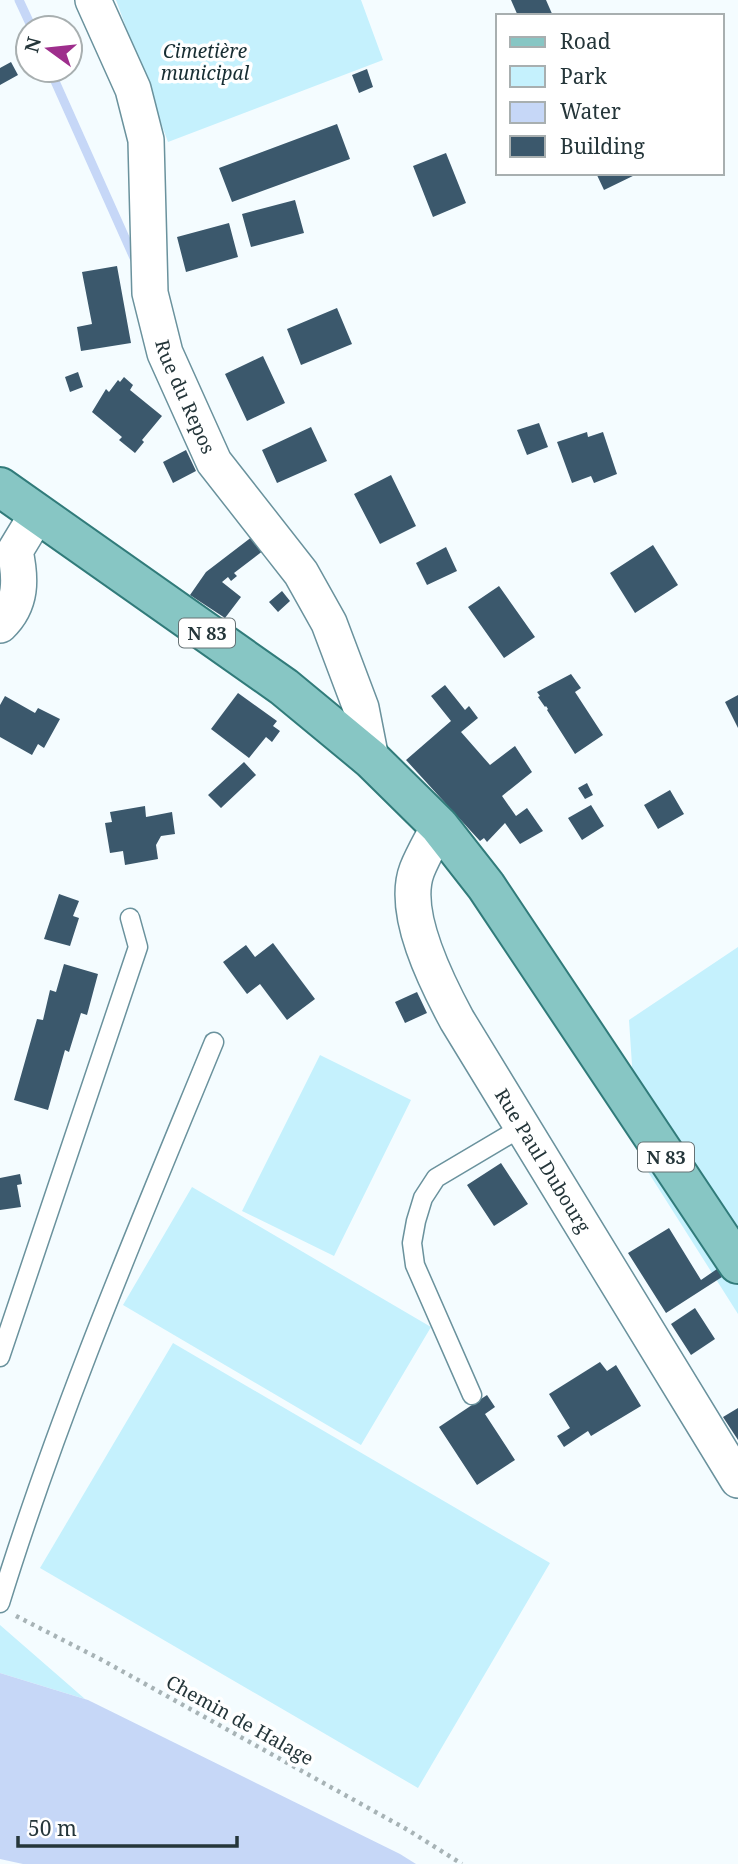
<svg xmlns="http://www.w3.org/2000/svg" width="738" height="1864" font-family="'Noto Serif',serif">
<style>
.green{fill:#c5f1fd}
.water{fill:#c6d7f7}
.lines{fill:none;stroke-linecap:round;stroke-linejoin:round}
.stream{stroke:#c6d7f7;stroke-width:9}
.building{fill:#3b586c}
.lane-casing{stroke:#6a929d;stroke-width:21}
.street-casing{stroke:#6a929d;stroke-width:38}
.primary-casing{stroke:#317b7a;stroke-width:42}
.path{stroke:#a7b3b6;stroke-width:4.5;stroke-dasharray:3.5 5;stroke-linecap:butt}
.lane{stroke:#fff;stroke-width:18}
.street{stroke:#fff;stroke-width:35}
.primary{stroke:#87c6c4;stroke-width:38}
.labels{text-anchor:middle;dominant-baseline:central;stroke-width:7;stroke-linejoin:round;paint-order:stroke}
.shield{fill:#fff;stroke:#667275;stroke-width:2}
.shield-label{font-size:18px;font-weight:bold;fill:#25363a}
.park-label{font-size:19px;font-style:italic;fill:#172d32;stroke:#fff}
.street-label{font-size:19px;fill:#25363a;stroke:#fff}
</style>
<rect width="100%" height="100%" fill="#f4fcff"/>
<path class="green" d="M 116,0 L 361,0 L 383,60 L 168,142 Z
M 738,947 L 738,1314 L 638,1156 L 629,1020 Z
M 320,1055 L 411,1100 L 334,1256 L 242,1211 Z
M 192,1187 L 431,1327 L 361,1445 L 123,1305 Z
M 173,1343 L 550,1563 L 418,1788 L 40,1568 Z
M 0,1625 L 85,1699 L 0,1673 Z"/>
<path class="water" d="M 0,1673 L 88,1700 L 400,1854 L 416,1864 L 23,1864 L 0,1859 Z"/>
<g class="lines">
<path class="stream" d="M 19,0 L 32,28
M 50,70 L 135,260"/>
</g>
<path class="building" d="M 511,0 L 546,0 L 553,16 L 518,16 Z
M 11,62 L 18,75 L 0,85 L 0,68 Z
M 367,69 L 373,87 L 359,93 L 352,75 Z
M 337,124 L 350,159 L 232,202 L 219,168 Z
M 446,153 L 466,203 L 433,217 L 413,166 Z
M 596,173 L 639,173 L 604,190 Z
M 295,200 L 304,233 L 251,247 L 242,214 Z
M 229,223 L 238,257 L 186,272 L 177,237 Z
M 117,266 L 131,343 L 81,351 L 77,327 L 92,324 L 82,272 Z
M 337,308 L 352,344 L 301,365 L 287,329 Z
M 263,356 L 285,403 L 247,421 L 225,374 Z
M 78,372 L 83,387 L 70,392 L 65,377 Z
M 124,377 L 133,385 L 130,390 L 162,416 L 142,440 L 144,442 L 135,453 L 119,440 L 122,437 L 92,412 L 106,389 L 109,392 L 118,380 L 120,382 Z
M 539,423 L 548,447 L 527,455 L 517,430 Z
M 311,427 L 327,461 L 277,483 L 262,450 Z
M 587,432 L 588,437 L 603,432 L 617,474 L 594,483 L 591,476 L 572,483 L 557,442 Z
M 186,450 L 196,471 L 173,483 L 163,462 Z
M 391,475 L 416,526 L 380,544 L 354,494 Z
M 257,533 L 268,547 L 234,573 L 237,576 L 231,581 L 228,577 L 222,582 L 241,597 L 225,618 L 190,595 L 206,572 Z
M 653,545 L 678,585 L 635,613 L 610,573 Z
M 446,547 L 457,571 L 427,585 L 416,563 Z
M 499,586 L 535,637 L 504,658 L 468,607 Z
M 282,591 L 290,601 L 278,612 L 269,602 Z
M 571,674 L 581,688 L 575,692 L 603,735 L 575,754 L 547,710 L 548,709 L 546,706 L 545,707 L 538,697 L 540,696 L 537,692 Z
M 445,685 L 465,710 L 469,706 L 478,718 L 461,732 L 490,765 L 515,746 L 532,772 L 502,796 L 516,816 L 527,808 L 543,831 L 520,844 L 505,823 L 487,842 L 484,838 L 480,841 L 406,760 L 451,721 L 431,696 Z
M 238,693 L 277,721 L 273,726 L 280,731 L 272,742 L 266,737 L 249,758 L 211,729 Z
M 738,695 L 738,728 L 725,702 Z
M 5,696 L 35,713 L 38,708 L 60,719 L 44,748 L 38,744 L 32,755 L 0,737 L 0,705 Z
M 244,762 L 256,775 L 221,808 L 208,795 Z
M 587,783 L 593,795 L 585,799 L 578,788 Z
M 670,790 L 684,814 L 658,829 L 644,805 Z
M 591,805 L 604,826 L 582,840 L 568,818 Z
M 145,806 L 146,817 L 172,812 L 175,834 L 161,836 L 156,845 L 158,859 L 125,865 L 123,851 L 110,853 L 105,823 L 112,822 L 110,812 Z
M 59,894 L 79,901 L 73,916 L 79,918 L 70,946 L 44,939 Z
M 273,943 L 315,999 L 287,1020 L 260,984 L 247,994 L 223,962 L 246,945 L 255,957 Z
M 64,964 L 98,974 L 87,1015 L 81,1013 L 69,1052 L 65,1050 L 48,1110 L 14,1100 L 37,1019 L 43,1020 L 50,990 L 56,992 Z
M 417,992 L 427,1013 L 405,1023 L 395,1002 Z
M 501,1163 L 528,1204 L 494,1226 L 467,1185 Z
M 20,1174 L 22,1184 L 17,1185 L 21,1207 L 0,1210 L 0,1178 Z
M 669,1228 L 701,1280 L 717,1269 L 722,1277 L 666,1313 L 628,1253 Z
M 695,1308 L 715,1339 L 691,1355 L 671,1324 Z
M 600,1362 L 607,1371 L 616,1365 L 641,1406 L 591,1436 L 588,1431 L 564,1447 L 557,1436 L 570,1428 L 549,1394 Z
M 487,1395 L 495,1407 L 485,1414 L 515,1460 L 477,1485 L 439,1427 Z
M 738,1408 L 738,1440 L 723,1417 Z"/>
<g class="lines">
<defs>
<path id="lane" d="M 0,1357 L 138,947 L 130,918
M 472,1395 L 415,1265 L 412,1243 L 416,1221 L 423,1198 L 436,1178 L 522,1127
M 0,1603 C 59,1412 138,1227 214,1042"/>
<g id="street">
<path id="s1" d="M 93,0 L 133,89 L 146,140 L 150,293 L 165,353 L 214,462 L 301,573 L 329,623 L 361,708 L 371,759"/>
<path d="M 0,625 C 22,604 21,579 15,551 L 38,513"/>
<path id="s2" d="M 439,826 C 432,840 423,855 417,870 C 401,912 437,983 457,1020 L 738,1480"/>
</g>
<path id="primary" d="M 0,487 L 284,687 L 371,759 L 439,826 L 486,886 L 738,1264"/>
</defs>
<use href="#lane" class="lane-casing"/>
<use href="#street" class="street-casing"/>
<use href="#primary" class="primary-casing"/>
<path class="path" d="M 16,1616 L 102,1660 L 408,1830 L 462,1864"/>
<use href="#lane" class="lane"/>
<use href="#street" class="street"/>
<use href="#primary" class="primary"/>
</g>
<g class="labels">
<g class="shield">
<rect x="179" y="618.5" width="56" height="29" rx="5"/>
<rect x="638" y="1142.5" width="56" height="29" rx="5"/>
</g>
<g class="shield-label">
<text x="207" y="633">N 83</text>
<text x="666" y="1157">N 83</text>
</g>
<g class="park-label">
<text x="205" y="51">Cimetière<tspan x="205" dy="22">municipal</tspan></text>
</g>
<g class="street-label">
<text stroke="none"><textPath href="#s1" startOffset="413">Rue du Repos</textPath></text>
<text stroke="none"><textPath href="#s2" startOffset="373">Rue Paul Dubourg</textPath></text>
<text transform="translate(240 1720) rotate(29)">Chemin de Halage</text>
</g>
</g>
<rect x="496" y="14" width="228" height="161" fill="#ffffff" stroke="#a8afb0" stroke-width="2"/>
<rect x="510" y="37" width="35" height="10" fill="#87c6c4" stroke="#a8afb0" stroke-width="2"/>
<text x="560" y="49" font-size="21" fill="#25363a">Road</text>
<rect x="510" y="66" width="35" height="21" fill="#c5f1fd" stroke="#a8afb0" stroke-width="2"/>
<text x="560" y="84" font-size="21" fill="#25363a">Park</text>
<rect x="510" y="102" width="35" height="21" fill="#c6d7f7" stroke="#a8afb0" stroke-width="2"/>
<text x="560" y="119" font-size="21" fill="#25363a">Water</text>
<rect x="510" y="136" width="35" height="21" fill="#3b586c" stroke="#a8afb0" stroke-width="2"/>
<text x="560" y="154" font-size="21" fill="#25363a">Building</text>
<g transform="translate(49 49) rotate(285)"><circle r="33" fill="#ffffff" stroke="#a8afb0" stroke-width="2"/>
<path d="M0-5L12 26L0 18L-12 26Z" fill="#9e2e8c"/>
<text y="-10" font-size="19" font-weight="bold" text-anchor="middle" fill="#25363a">N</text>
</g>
<path d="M18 1836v10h219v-10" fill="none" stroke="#25363a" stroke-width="3.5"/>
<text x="28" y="1836" font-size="21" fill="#25363a" stroke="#ffffff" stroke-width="5" paint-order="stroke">50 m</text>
</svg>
